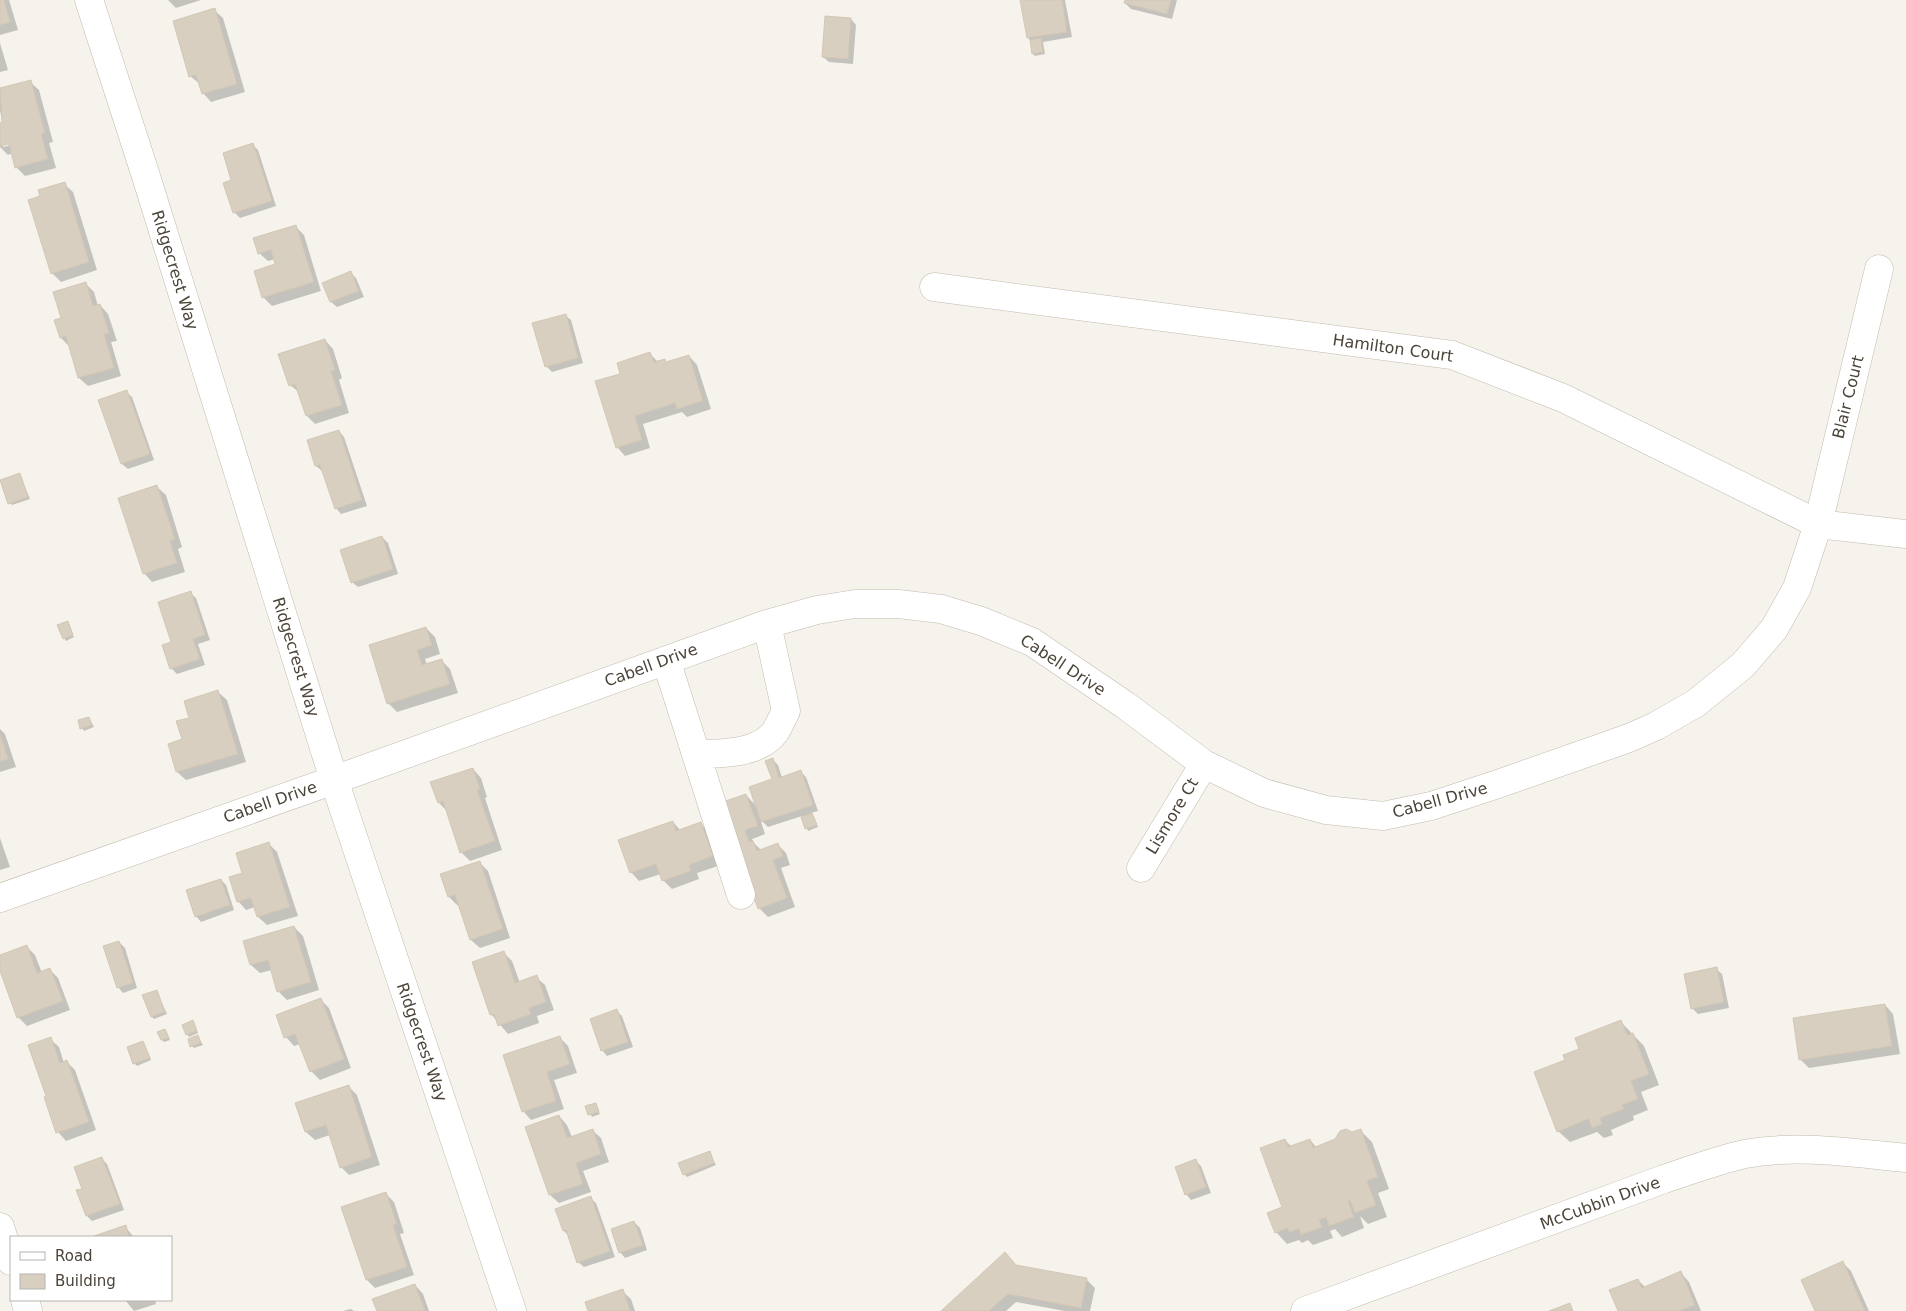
<svg xmlns="http://www.w3.org/2000/svg" width="1906" height="1311" font-family="'DejaVu Sans',sans-serif">
<style>
.shadow{fill:#0003;fill-rule:evenodd}
.building{fill:#d8cfc1;stroke:#d3c7b4}
.lines{fill:none;stroke-linecap:round;stroke-linejoin:round}
.minor-casing{stroke:#c2bbae;stroke-width:29}
.minor{stroke:#fff;stroke-width:28}
.labels{text-anchor:middle;dominant-baseline:central;stroke-width:4;stroke-linejoin:round;paint-order:stroke}
.street-label{font-size:16px;fill:#4b4439;stroke:#fff}
</style>
<rect width="100%" height="100%" fill="#f6f3ec"/>
<path class="shadow" d="M 0,0 L 9,0 L 18,30 L 0,35 Z
M 168,0 L 201,0 L 176,8 Z
M 1031,0 L 1065,0 L 1072,37 L 1043,42 L 1045,54 L 1035,56 L 1033,54 L 1031,41 L 1028,38 Z
M 1126,0 L 1177,0 L 1172,19 L 1131,9 L 1125,3 Z
M 214,10 L 223,18 L 245,92 L 211,102 L 203,93 L 200,84 L 190,76 Z
M 851,19 L 856,25 L 853,64 L 829,62 L 823,57 Z
M 0,43 L 8,70 L 0,72 Z
M 30,82 L 39,90 L 53,142 L 49,143 L 56,168 L 25,176 L 16,167 L 12,153 L 8,155 L 0,147 L 0,124 L 3,123 L 0,111 L 0,90 ZM 15,141 L 15,144 L 3,147 L 3,144 Z
M 253,145 L 258,150 L 276,206 L 240,218 L 234,212 L 233,181 Z
M 64,184 L 73,192 L 97,270 L 61,282 L 52,273 L 42,197 Z
M 295,226 L 304,235 L 321,291 L 272,306 L 263,297 L 277,265 L 275,259 L 268,261 L 259,253 Z
M 351,273 L 356,278 L 364,297 L 337,307 L 331,302 L 324,284 Z
M 86,284 L 94,292 L 98,306 L 100,305 L 108,314 L 117,341 L 111,342 L 121,376 L 88,386 L 79,378 L 69,346 L 61,338 L 56,321 L 62,319 Z
M 565,315 L 571,320 L 583,363 L 552,372 L 546,366 Z
M 325,340 L 333,349 L 342,378 L 339,380 L 349,413 L 315,424 L 307,416 L 300,393 L 290,385 Z
M 650,354 L 658,362 L 664,360 L 667,363 L 689,356 L 697,365 L 711,409 L 687,417 L 682,412 L 643,424 L 650,448 L 625,456 L 617,447 L 621,374 Z
M 126,392 L 132,397 L 154,460 L 128,469 L 122,464 Z
M 339,431 L 344,437 L 367,506 L 341,514 L 336,508 L 324,471 L 322,471 L 316,466 Z
M 20,475 L 30,499 L 12,505 L 10,503 Z
M 157,487 L 166,495 L 182,547 L 178,549 L 185,572 L 152,582 L 144,573 Z
M 382,537 L 388,543 L 398,574 L 358,587 L 352,582 Z
M 190,593 L 196,598 L 210,640 L 198,644 L 205,665 L 177,674 L 171,668 L 173,643 Z
M 67,623 L 74,637 L 66,641 L 64,638 Z
M 426,628 L 435,637 L 440,654 L 425,659 L 427,665 L 442,661 L 450,669 L 458,693 L 397,712 L 388,703 Z
M 218,692 L 227,700 L 246,762 L 186,780 L 177,772 L 169,745 L 183,740 L 191,718 Z
M 89,718 L 94,727 L 84,731 L 82,728 Z
M 0,729 L 5,734 L 16,767 L 0,772 Z
M 773,760 L 778,765 L 782,778 L 801,772 L 806,777 L 818,811 L 811,813 L 814,817 L 818,827 L 808,831 L 802,816 L 768,827 L 760,819 L 765,834 L 752,839 L 754,843 L 761,850 L 778,845 L 786,853 L 790,865 L 781,868 L 795,907 L 768,917 L 759,908 L 721,804 L 746,795 L 757,807 L 773,780 Z
M 473,769 L 481,778 L 487,797 L 485,798 L 502,850 L 470,861 L 461,852 L 447,811 L 439,803 L 432,783 Z
M 673,822 L 681,831 L 701,824 L 709,832 L 721,865 L 697,873 L 699,879 L 672,889 L 663,880 L 661,874 L 639,881 L 631,872 Z
M 0,838 L 10,867 L 0,870 Z
M 269,844 L 277,852 L 298,916 L 267,925 L 258,917 L 255,907 L 246,910 L 238,901 L 244,874 Z
M 479,862 L 488,871 L 510,938 L 480,948 L 471,940 L 460,905 L 457,905 L 449,897 L 442,875 Z
M 221,880 L 226,885 L 234,910 L 201,922 L 196,916 Z
M 294,927 L 303,936 L 319,990 L 287,1000 L 278,991 L 272,970 L 260,973 L 251,965 L 245,942 Z
M 119,942 L 125,948 L 137,988 L 123,993 L 118,987 Z
M 27,947 L 35,955 L 42,973 L 50,970 L 58,978 L 70,1010 L 27,1026 L 18,1017 L 0,967 L 0,956 Z
M 504,953 L 512,961 L 520,983 L 536,977 L 545,985 L 554,1010 L 537,1016 L 539,1023 L 508,1034 L 491,1014 Z
M 1716,969 L 1722,974 L 1729,1008 L 1698,1014 L 1692,1008 Z
M 156,991 L 167,1014 L 154,1019 L 152,1017 Z
M 321,1000 L 329,1008 L 351,1068 L 320,1080 L 311,1071 L 300,1044 L 294,1046 L 286,1037 L 278,1016 Z
M 1885,1005 L 1893,1014 L 1900,1054 L 1809,1068 L 1800,1059 Z
M 617,1011 L 622,1016 L 633,1047 L 607,1056 L 602,1050 Z
M 193,1022 L 198,1033 L 189,1037 L 187,1034 Z
M 1621,1022 L 1644,1046 L 1659,1085 L 1641,1092 L 1648,1110 L 1633,1116 L 1634,1120 L 1611,1130 L 1613,1135 L 1604,1138 L 1597,1132 L 1570,1142 L 1558,1131 L 1566,1060 Z
M 165,1030 L 170,1040 L 164,1042 L 162,1040 Z
M 198,1037 L 203,1045 L 194,1048 L 192,1046 Z
M 560,1038 L 568,1046 L 577,1073 L 554,1080 L 564,1109 L 531,1120 L 523,1111 Z
M 50,1039 L 59,1047 L 64,1063 L 67,1062 L 75,1070 L 96,1130 L 66,1141 L 58,1132 L 48,1097 Z
M 143,1043 L 151,1060 L 137,1066 L 134,1063 Z
M 348,1086 L 357,1095 L 380,1165 L 349,1175 L 341,1167 L 330,1135 L 315,1140 L 306,1132 L 297,1104 Z
M 595,1104 L 600,1114 L 592,1117 L 587,1107 Z
M 559,1116 L 567,1125 L 572,1137 L 592,1130 L 601,1138 L 609,1162 L 583,1171 L 591,1192 L 559,1203 L 550,1195 L 527,1128 Z
M 1360,1130 L 1372,1142 L 1389,1189 L 1378,1193 L 1387,1217 L 1368,1224 L 1360,1216 L 1364,1228 L 1342,1237 L 1335,1229 L 1330,1231 L 1333,1238 L 1313,1245 L 1308,1240 L 1302,1243 L 1299,1240 L 1287,1244 L 1276,1232 L 1283,1207 L 1285,1140 L 1292,1147 L 1310,1140 L 1317,1148 Z
M 709,1152 L 716,1165 L 687,1177 L 684,1174 Z
M 102,1159 L 107,1164 L 124,1210 L 92,1221 L 87,1216 L 78,1191 L 83,1189 Z
M 1196,1161 L 1201,1166 L 1211,1193 L 1191,1200 L 1186,1194 Z
M 385,1193 L 394,1202 L 404,1233 L 400,1234 L 414,1275 L 375,1288 L 367,1280 Z
M 590,1198 L 596,1203 L 615,1257 L 584,1267 L 578,1262 L 569,1236 L 564,1231 L 556,1209 Z
M 634,1222 L 640,1228 L 647,1250 L 625,1258 L 620,1252 Z
M 125,1227 L 134,1237 L 96,1237 L 95,1236 Z
M 1843,1263 L 1851,1271 L 1869,1311 L 1816,1311 Z
M 1017,1266 L 1086,1279 L 1095,1288 L 1090,1311 L 1065,1311 L 1016,1302 L 1006,1311 L 943,1311 Z
M 1681,1273 L 1689,1282 L 1701,1311 L 1619,1311 L 1638,1280 L 1645,1287 Z
M 415,1285 L 423,1294 L 429,1311 L 378,1311 Z
M 622,1291 L 631,1299 L 635,1311 L 589,1311 Z
M 122,1300 L 155,1300 L 156,1304 L 134,1311 L 125,1300 Z
M 351,1309 L 354,1311 L 343,1311 Z"/>
<path class="building" d="M 0,0 L 4,0 L 10,22 L 0,25 Z
M 1020,0 L 1062,0 L 1067,32 L 1027,38 Z
M 1125,0 L 1171,0 L 1167,14 L 1124,3 Z
M 215,8 L 237,84 L 202,94 L 196,75 L 189,77 L 173,21 Z
M 825,16 L 851,18 L 848,59 L 822,57 Z
M 1041,38 L 1043,52 L 1032,54 L 1030,40 Z
M 31,80 L 45,133 L 41,134 L 48,159 L 15,168 L 9,144 L 0,146 L 0,123 L 2,122 L 0,88 Z
M 253,143 L 272,201 L 233,213 L 223,183 L 231,180 L 223,153 Z
M 65,182 L 89,262 L 51,274 L 28,200 L 40,196 L 38,190 Z
M 296,225 L 314,282 L 262,298 L 254,271 L 275,264 L 271,250 L 258,254 L 253,238 Z
M 351,271 L 359,291 L 330,302 L 322,283 Z
M 86,282 L 93,306 L 100,304 L 109,333 L 104,334 L 114,368 L 78,378 L 66,336 L 60,338 L 54,320 L 61,318 L 53,292 Z
M 566,314 L 578,358 L 545,367 L 532,323 Z
M 325,339 L 335,370 L 331,371 L 342,405 L 306,416 L 295,384 L 289,386 L 278,354 Z
M 650,352 L 654,362 L 665,359 L 666,362 L 689,355 L 703,401 L 677,409 L 675,403 L 635,416 L 642,440 L 616,448 L 595,381 L 620,374 L 617,363 Z
M 127,390 L 150,454 L 121,464 L 98,400 Z
M 339,430 L 362,500 L 335,509 L 320,465 L 315,466 L 307,440 Z
M 20,473 L 28,497 L 8,504 L 0,480 Z
M 157,485 L 175,539 L 170,541 L 177,563 L 143,574 L 118,498 Z
M 382,536 L 393,569 L 351,583 L 340,550 Z
M 191,591 L 205,635 L 193,639 L 200,659 L 170,669 L 162,645 L 171,642 L 158,602 Z
M 68,621 L 73,635 L 63,639 L 57,625 Z
M 426,627 L 432,645 L 417,650 L 422,665 L 442,659 L 450,684 L 387,704 L 369,645 Z
M 218,690 L 238,754 L 176,772 L 168,744 L 182,739 L 176,721 L 189,718 L 184,701 Z
M 89,717 L 92,725 L 80,729 L 78,720 Z
M 0,734 L 8,759 L 0,761 Z
M 773,758 L 779,778 L 801,770 L 813,805 L 761,822 L 749,787 L 772,779 L 765,761 Z
M 473,768 L 480,789 L 477,790 L 495,841 L 460,853 L 443,801 L 438,803 L 430,782 Z
M 746,794 L 758,826 L 745,830 L 749,842 L 753,841 L 757,851 L 778,843 L 783,856 L 773,860 L 787,898 L 758,909 L 720,803 Z
M 812,813 L 817,825 L 805,829 L 801,817 Z
M 673,821 L 676,831 L 701,822 L 713,856 L 689,865 L 691,871 L 662,881 L 656,864 L 630,873 L 618,840 Z
M 269,842 L 290,907 L 257,917 L 251,898 L 237,902 L 229,877 L 242,873 L 236,853 Z
M 480,861 L 503,929 L 470,940 L 455,895 L 448,897 L 440,874 Z
M 221,879 L 230,905 L 195,917 L 186,890 Z
M 294,926 L 311,982 L 277,992 L 268,960 L 250,965 L 243,941 Z
M 119,941 L 133,983 L 117,988 L 103,946 Z
M 27,945 L 37,973 L 50,968 L 63,1001 L 17,1018 L 0,971 L 0,955 Z
M 504,951 L 515,983 L 537,975 L 546,1002 L 529,1008 L 531,1014 L 498,1026 L 494,1014 L 490,1015 L 472,962 Z
M 1717,967 L 1724,1002 L 1691,1009 L 1684,974 Z
M 157,990 L 165,1012 L 151,1017 L 142,995 Z
M 321,998 L 344,1059 L 310,1072 L 295,1034 L 284,1038 L 276,1015 Z
M 1885,1004 L 1892,1046 L 1799,1060 L 1793,1018 Z
M 617,1009 L 628,1042 L 601,1051 L 590,1019 Z
M 193,1020 L 197,1031 L 186,1035 L 182,1025 Z
M 1621,1020 L 1627,1035 L 1633,1033 L 1649,1074 L 1631,1081 L 1638,1099 L 1622,1105 L 1624,1109 L 1600,1118 L 1602,1124 L 1592,1128 L 1588,1119 L 1557,1132 L 1534,1072 L 1565,1060 L 1563,1055 L 1579,1049 L 1575,1038 Z
M 165,1029 L 169,1038 L 161,1040 L 157,1032 Z
M 198,1035 L 201,1043 L 190,1047 L 188,1039 Z
M 560,1036 L 570,1064 L 547,1072 L 556,1101 L 522,1112 L 503,1055 Z
M 51,1037 L 60,1063 L 67,1060 L 89,1122 L 56,1133 L 44,1097 L 46,1096 L 28,1045 Z
M 143,1041 L 150,1058 L 133,1064 L 127,1047 Z
M 349,1085 L 372,1157 L 340,1168 L 326,1125 L 305,1132 L 295,1103 Z
M 596,1103 L 599,1112 L 588,1115 L 585,1106 Z
M 559,1115 L 567,1138 L 593,1129 L 601,1154 L 576,1163 L 583,1184 L 549,1195 L 525,1127 Z
M 1346,1129 L 1352,1132 L 1361,1129 L 1378,1177 L 1367,1181 L 1376,1205 L 1355,1213 L 1350,1200 L 1348,1201 L 1354,1217 L 1329,1226 L 1326,1217 L 1319,1220 L 1322,1227 L 1301,1235 L 1299,1229 L 1289,1232 L 1288,1228 L 1275,1233 L 1267,1213 L 1282,1207 L 1260,1148 L 1285,1139 L 1288,1147 L 1310,1139 L 1313,1148 L 1335,1139 L 1340,1131 Z
M 710,1151 L 714,1163 L 683,1175 L 678,1163 Z
M 102,1157 L 120,1204 L 86,1216 L 76,1190 L 82,1189 L 74,1167 Z
M 1196,1159 L 1206,1187 L 1185,1195 L 1175,1167 Z
M 386,1192 L 397,1224 L 393,1225 L 407,1267 L 366,1280 L 341,1207 Z
M 591,1196 L 610,1251 L 577,1263 L 566,1230 L 563,1231 L 555,1209 Z
M 634,1221 L 643,1245 L 619,1253 L 611,1229 Z
M 126,1225 L 129,1237 L 94,1237 L 94,1236 Z
M 1005,1252 L 1016,1265 L 1087,1278 L 1081,1308 L 1008,1294 L 989,1311 L 941,1311 Z
M 1843,1261 L 1865,1311 L 1815,1311 L 1801,1280 Z
M 1681,1271 L 1695,1305 L 1679,1311 L 1618,1311 L 1609,1290 L 1638,1279 L 1642,1288 Z
M 415,1284 L 425,1311 L 377,1311 L 372,1299 Z
M 623,1289 L 630,1311 L 588,1311 L 585,1302 Z
M 1570,1303 L 1573,1311 L 1549,1311 Z"/>
<g class="lines">
<defs>
<path id="minor" d="M 89,0 L 145,173 L 334,780 L 512,1311
M 934,287 L 1452,355 L 1563,398 L 1818,524 L 1906,534
M 666,660 L 741,895
M 696,754 C 720,754 759,754 775,732 C 779,726 782,718 786,711 L 767,624
M 1141,868 L 1204,764
M 0,898 L 334,780 L 767,624 L 817,610 L 855,604 L 898,604 L 941,609 L 981,621 L 1032,642 L 1125,705 L 1204,764 L 1264,793 L 1326,810 L 1383,816 L 1431,806 L 1498,784 L 1629,738 L 1656,726 L 1696,703 L 1743,665 L 1774,629 L 1797,588 L 1818,524 L 1879,269
M 0,1227 L 11,1261
M 25,1300 L 28,1311
M 1305,1311 L 1664,1179 C 1691,1170 1718,1160 1745,1154 C 1798,1144 1853,1153 1906,1158"/>
</defs>
<use href="#minor" class="minor-casing"/>
<use href="#minor" class="minor"/>
</g>
<g class="labels">
<g class="street-label">
<text transform="translate(175 270) rotate(73)">Ridgecrest Way</text>
<text transform="translate(1393 348) rotate(8)">Hamilton Court</text>
<text transform="translate(1848 397) rotate(-76)">Blair Court</text>
<text transform="translate(296 657) rotate(73)">Ridgecrest Way</text>
<text transform="translate(651 665) rotate(-20)">Cabell Drive</text>
<text transform="translate(1063 665) rotate(33)">Cabell Drive</text>
<text transform="translate(1440 800) rotate(-15)">Cabell Drive</text>
<text transform="translate(270 802) rotate(-19)">Cabell Drive</text>
<text transform="translate(1172 816) rotate(-59)">Lismore Ct</text>
<text transform="translate(422 1042) rotate(71)">Ridgecrest Way</text>
<text transform="translate(1600 1203) rotate(-20)">McCubbin Drive</text>
</g>
</g>
<rect x="10" y="1236" width="162" height="65" fill="#ffffff" stroke="#b7b4b0"/>
<rect x="20" y="1252" width="25" height="8" fill="#ffffff" stroke="#b7b4b0"/>
<text x="55" y="1261" font-size="15" fill="#4b4439">Road</text>
<rect x="20" y="1274" width="25" height="15" fill="#d8cfc1" stroke="#b7b4b0"/>
<text x="55" y="1286" font-size="15" fill="#4b4439">Building</text>
</svg>
